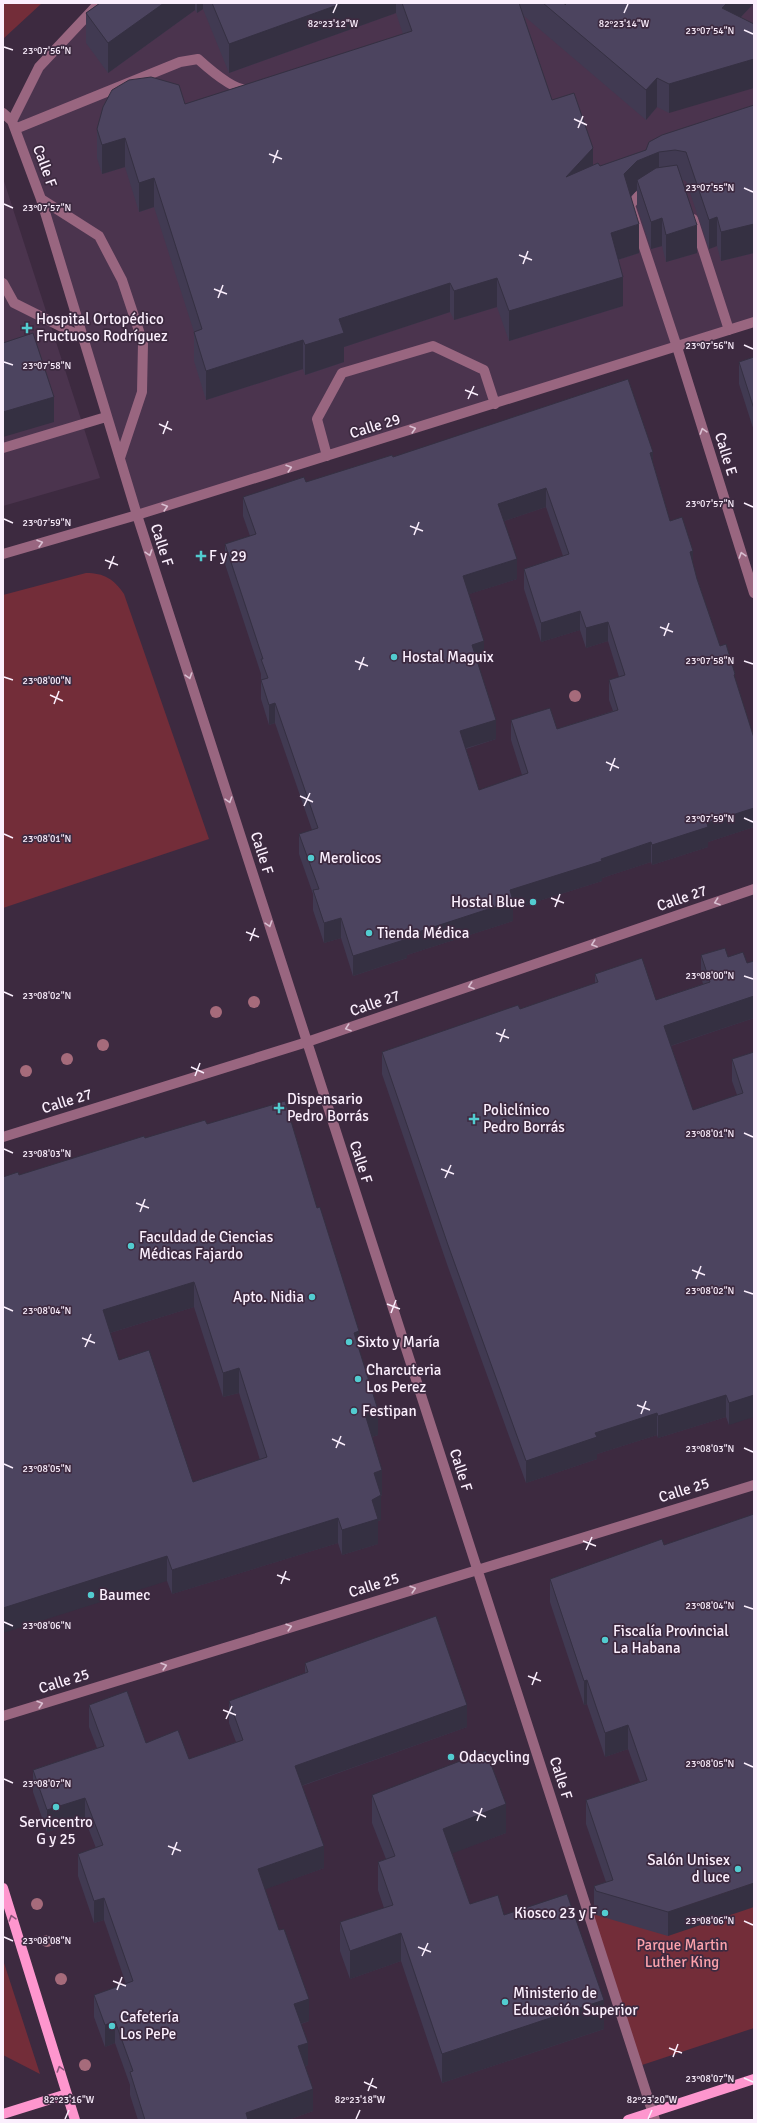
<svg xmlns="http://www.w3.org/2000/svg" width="757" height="2123" font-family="Signika,sans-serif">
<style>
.built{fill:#4b344e}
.green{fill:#732d39}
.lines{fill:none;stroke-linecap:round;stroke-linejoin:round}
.minor{stroke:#996680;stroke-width:10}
.major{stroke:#fe96ce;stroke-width:10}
.tree{fill:#a66b7b}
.wall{fill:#413a52;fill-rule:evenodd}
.shaded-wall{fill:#353042}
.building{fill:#4c445f;stroke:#353042;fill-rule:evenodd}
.oneway{stroke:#d9bfd1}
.oneway2{stroke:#8a5579}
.ticks{fill:none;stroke:#fbeffd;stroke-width:1.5}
.poi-dot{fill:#52ccd0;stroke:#3d2a40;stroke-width:1.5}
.labels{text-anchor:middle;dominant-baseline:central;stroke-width:3.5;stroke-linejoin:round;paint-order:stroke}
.street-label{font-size:15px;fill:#fbeffd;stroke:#3d2a40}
.poi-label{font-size:15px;fill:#fbeffd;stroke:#3d2a40;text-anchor:start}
.park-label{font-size:15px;fill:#fca1ab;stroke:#3d2a40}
.ticks-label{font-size:10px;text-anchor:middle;fill:#fbeffd;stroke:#3d2a40;stroke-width:3.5;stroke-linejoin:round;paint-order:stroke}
</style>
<rect width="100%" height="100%" fill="#3d2a40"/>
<path class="built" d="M 99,3 L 754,3 L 754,322 L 137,515 L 12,121 L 39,67 Z
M 3,178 L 100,478 L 3,506 Z"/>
<path class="green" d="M 3,3 L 42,3 L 3,39 Z
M 86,573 C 104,573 114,579 124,594 L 209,839 L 3,908 L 3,595 Z
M 744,1856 L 754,1885 L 754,2028 L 642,2065 L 589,1908 Z
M 3,1960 L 5,1966 L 40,2074 L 3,2055 Z"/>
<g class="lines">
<path class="minor" d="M 3,113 L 12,121
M 12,121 L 41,199 L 137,515 L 655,2120
M 12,121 L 39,67 L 99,3
M 15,129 L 180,62 L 198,59 C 209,69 235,92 250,90
M 650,192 L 638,196 L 630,205 L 677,347 L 754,593
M 41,199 L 99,236 L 122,280 L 143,343 L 142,392 L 120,458
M 693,219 L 729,330
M 3,283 L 14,303 L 82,337
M 3,448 L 106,417
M 327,456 L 317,419 L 342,373 L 433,346 L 484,370 L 495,404
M 3,554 L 137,515 L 754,322
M 3,1137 L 307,1042 L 754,889
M 3,1716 L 754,1485"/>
<path class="major" d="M 3,1888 L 75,2120
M 3,2114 L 67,2094
M 628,2120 L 754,2079"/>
</g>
<g class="tree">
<circle cx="575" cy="696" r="6"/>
<circle cx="254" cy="1002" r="6"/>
<circle cx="216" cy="1012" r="6"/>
<circle cx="103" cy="1045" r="6"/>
<circle cx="67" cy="1059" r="6"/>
<circle cx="26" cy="1071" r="6"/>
<circle cx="37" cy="1904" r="6"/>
<circle cx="47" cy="1941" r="6"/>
<circle cx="61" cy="1979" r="6"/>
<circle cx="85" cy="2065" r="6"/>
</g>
<path class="wall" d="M 100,3 L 565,3 L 565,5 L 754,3 L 741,17 L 669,113 L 657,107 L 646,120 L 524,16 L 552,100 L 593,165 L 600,166 L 646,150 L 754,105 L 754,253 L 721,261 L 717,246 L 709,249 L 686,181 L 682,180 L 697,253 L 666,262 L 662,246 L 651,249 L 637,207 L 637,190 L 631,197 L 639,253 L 618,260 L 623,306 L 509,341 L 497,307 L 454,320 L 450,312 L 344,347 L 344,362 L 305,375 L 303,369 L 206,400 L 194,361 L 194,332 L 154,207 L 139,212 L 125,167 L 102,174 L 97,158 L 97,129 L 185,104 L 403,34 L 396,13 L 229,73 L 203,9 L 197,13 L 195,10 L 108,73 L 86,43 L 86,13 Z
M 754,357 L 754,431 L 739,384 L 739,362 Z
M 393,457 L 653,463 L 670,521 L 693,565 L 697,579 L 720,646 L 735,680 L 754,738 L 754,827 L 708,842 L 708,847 L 652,865 L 651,862 L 602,878 L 602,881 L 513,909 L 513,921 L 407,955 L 407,958 L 353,976 L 341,938 L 324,943 L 313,910 L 313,894 L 299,854 L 299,834 L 312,830 L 275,723 L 269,725 L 261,699 L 261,674 L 225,564 L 225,544 L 250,536 L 243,516 L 243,497 L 306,482 ZM 546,507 L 563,556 L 524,569 L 524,589 L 541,642 L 580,630 L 586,648 L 608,641 L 619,677 L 609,680 L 609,700 L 613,711 L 557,729 L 511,720 L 511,740 L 522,775 L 479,790 L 466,749 L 496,739 L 478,663 L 484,661 L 469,594 L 517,579 L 504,521 Z
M 701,955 L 728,957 L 754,1018 L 671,1046 L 693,1110 L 737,1095 L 732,1081 L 732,1059 L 754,1052 L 729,1425 L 726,1417 L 658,1438 L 657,1435 L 597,1454 L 597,1459 L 526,1483 L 448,1267 L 382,1074 L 382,1052 L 520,1009 L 595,983 L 595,974 L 656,1000 L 703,984 L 701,977 Z
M 207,1124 L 317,1208 L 359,1349 L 378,1435 L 372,1437 L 382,1495 L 381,1496 L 381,1520 L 378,1521 L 378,1544 L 342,1555 L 338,1543 L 172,1594 L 167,1581 L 19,1175 L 145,1138 ZM 194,1307 L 223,1397 L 239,1393 L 260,1460 L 193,1482 L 119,1360 L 110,1333 Z
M 754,1514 L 668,1936 L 596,1915 L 594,1910 L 594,1886 L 606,1882 L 586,1824 L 586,1800 L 640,1782 L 628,1749 L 605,1757 L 587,1704 L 584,1705 L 550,1602 L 550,1579 L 664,1545 Z
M 305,1663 L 467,1727 L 302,1786 L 324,1868 L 265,1889 L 309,2021 L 301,2024 L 308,2065 L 305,2066 L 313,2111 L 288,2120 L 138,2120 L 130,2095 L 130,2085 L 115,2043 L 105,2047 L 94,2017 L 94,1995 L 126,1984 L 104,1920 L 94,1923 L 78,1876 L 78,1854 L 96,1848 L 85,1820 L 47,1832 L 33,1792 L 33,1770 L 97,1748 L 89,1727 L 89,1705 L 146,1743 L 189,1759 L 236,1742 L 229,1723 L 229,1701 L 305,1673 Z
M 372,1795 L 506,1833 L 452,1853 L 470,1904 L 504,1915 L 604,2029 L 442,2083 L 401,1961 L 350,1979 L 340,1951 L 340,1922 L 384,1908 L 378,1890 L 378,1862 L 386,1859 L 372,1823 Z"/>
<path class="shaded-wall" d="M 164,3 L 195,3 L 195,10 L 108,73 L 108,43 Z
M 197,3 L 203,3 L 203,9 L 197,13 Z
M 343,3 L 396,3 L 396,13 L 229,73 L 229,44 Z
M 727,3 L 754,3 L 722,37 L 722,8 Z
M 754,59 L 754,88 L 669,113 L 669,84 Z
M 657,78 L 657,107 L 646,120 L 646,90 Z
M 125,138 L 125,167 L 102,174 L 102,145 Z
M 593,148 L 593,177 L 566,177 Z
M 659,152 L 659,181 L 637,180 L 637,190 L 624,203 L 624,174 L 637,161 Z
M 154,178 L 154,207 L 139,212 L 139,183 Z
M 717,217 L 717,246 L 709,249 L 709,220 Z
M 662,218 L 662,246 L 651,249 L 651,222 Z
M 639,224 L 639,253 L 611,262 L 611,233 Z
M 754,224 L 754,253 L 721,261 L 721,232 Z
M 697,225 L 697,253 L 666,262 L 666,235 Z
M 623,277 L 623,306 L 509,341 L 509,311 Z
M 497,278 L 497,307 L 454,320 L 454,291 Z
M 450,283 L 450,312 L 344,347 L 344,362 L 305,375 L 305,345 L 339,319 Z
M 303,340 L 303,369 L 206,400 L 206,371 Z
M 54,397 L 54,422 L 3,437 L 3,412 Z
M 653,452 L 653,472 L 650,453 Z
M 546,488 L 546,507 L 498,523 L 498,504 Z
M 693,551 L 693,571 L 690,552 Z
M 517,559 L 517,579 L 463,596 L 463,576 Z
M 580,611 L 580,630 L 541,642 L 541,623 Z
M 608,622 L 608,641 L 586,648 L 586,628 Z
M 484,641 L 484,661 L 472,664 L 472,645 Z
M 275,703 L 275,723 L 269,725 L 269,705 Z
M 496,720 L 496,739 L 460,750 L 460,731 Z
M 754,808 L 754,827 L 708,842 L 708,847 L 652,865 L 652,845 L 707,823 Z
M 651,842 L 651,862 L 602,878 L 602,881 L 513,909 L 513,921 L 407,955 L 407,958 L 353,976 L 353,956 L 406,936 L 510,890 Z
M 341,918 L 341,938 L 324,943 L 324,923 Z
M 754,996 L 754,1018 L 664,1048 L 664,1026 Z
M 194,1282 L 194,1307 L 103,1335 L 103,1310 Z
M 359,1331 L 359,1356 L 354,1333 Z
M 239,1368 L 239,1393 L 223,1397 L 223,1373 Z
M 726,1395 L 726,1417 L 658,1438 L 658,1416 Z
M 754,1395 L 754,1417 L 729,1425 L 729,1403 Z
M 378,1410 L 378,1435 L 365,1439 L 365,1414 Z
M 657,1413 L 657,1435 L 597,1454 L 597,1459 L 526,1483 L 526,1461 L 595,1433 Z
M 382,1470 L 382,1495 L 381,1496 L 381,1520 L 378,1521 L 378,1544 L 342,1555 L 342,1530 L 372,1500 L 374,1473 Z
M 338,1518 L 338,1543 L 172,1594 L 172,1570 Z
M 167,1556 L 167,1581 L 3,1633 L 3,1608 Z
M 587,1680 L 587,1704 L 584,1705 L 584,1681 Z
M 467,1705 L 467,1727 L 295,1788 L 295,1766 Z
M 628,1725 L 628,1749 L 605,1757 L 605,1733 Z
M 85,1798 L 85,1820 L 47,1832 L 47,1810 Z
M 506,1804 L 506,1833 L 443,1857 L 443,1829 Z
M 324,1846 L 324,1868 L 258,1892 L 258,1869 Z
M 754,1883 L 754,1907 L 668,1936 L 668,1912 Z
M 104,1898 L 104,1920 L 94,1923 L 94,1901 Z
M 401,1933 L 401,1961 L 350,1979 L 350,1951 Z
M 309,1999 L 309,2021 L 294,2026 L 294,2004 Z
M 604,2000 L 604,2029 L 442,2083 L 442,2054 Z
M 115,2021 L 115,2043 L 105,2047 L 105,2025 Z
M 308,2043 L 308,2065 L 298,2068 L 298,2046 Z
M 313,2089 L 313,2111 L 288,2120 L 246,2120 L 246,2113 Z"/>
<path class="building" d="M 100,3 L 164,3 L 108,43 L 86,13 Z
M 212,3 L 343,3 L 229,44 Z
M 402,3 L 519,3 L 552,100 L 574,93 L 593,148 L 566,177 L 598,163 L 600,166 L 646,150 L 649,142 L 662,135 L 754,105 L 754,224 L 721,232 L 717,217 L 709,220 L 686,152 L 675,150 L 659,152 L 637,161 L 624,174 L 639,224 L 611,233 L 623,277 L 509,311 L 497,278 L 454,291 L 450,283 L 339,319 L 344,333 L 305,345 L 303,340 L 206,371 L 194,332 L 202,329 L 154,178 L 139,183 L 125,138 L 102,145 L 97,129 L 103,107 L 112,90 L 129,80 L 151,77 L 179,85 L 185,104 L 412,31 Z
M 543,3 L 565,3 L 565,5 L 567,3 L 727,3 L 722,8 L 754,24 L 754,59 L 669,84 L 657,78 L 646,90 Z
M 677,165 L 697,225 L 666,235 L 662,218 L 651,222 L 637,180 L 656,168 Z
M 33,333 L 54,397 L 3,412 L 3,343 Z
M 754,357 L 754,409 L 739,362 Z
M 628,379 L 653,452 L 650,453 L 670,521 L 682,517 L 693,551 L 690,552 L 697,579 L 720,646 L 726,644 L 735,674 L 734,675 L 754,738 L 754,808 L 707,823 L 708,827 L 652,845 L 651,842 L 601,859 L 602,861 L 510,890 L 513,901 L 406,936 L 407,939 L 353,956 L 341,918 L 324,923 L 313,890 L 319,889 L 299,834 L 318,828 L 275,703 L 269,705 L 261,680 L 268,678 L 261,659 L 263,659 L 225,544 L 256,534 L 243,497 L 304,477 L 306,482 L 392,455 L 393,457 ZM 546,488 L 569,554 L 524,569 L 541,623 L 580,611 L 586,628 L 608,622 L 625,675 L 609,680 L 618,710 L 557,729 L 550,708 L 511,720 L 528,773 L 479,790 L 460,731 L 496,720 L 472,645 L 484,641 L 463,576 L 517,559 L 498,504 Z
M 725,948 L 728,957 L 743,952 L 747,963 L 754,961 L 754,996 L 664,1026 L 693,1110 L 743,1093 L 732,1059 L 754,1052 L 754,1395 L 729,1403 L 726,1395 L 658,1416 L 657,1413 L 595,1433 L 597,1437 L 526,1461 L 448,1245 L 382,1052 L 518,1005 L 520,1009 L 598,982 L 595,974 L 642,958 L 656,1000 L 710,982 L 701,955 Z
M 285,1101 L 317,1208 L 320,1207 L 359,1331 L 354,1333 L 378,1410 L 365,1414 L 382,1470 L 374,1473 L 381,1495 L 372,1500 L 378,1519 L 342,1530 L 338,1518 L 172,1570 L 167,1556 L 3,1608 L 3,1177 L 18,1172 L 19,1175 L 144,1136 L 145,1138 L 205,1120 L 207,1124 ZM 194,1282 L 223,1373 L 239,1368 L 267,1457 L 193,1482 L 149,1350 L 119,1360 L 103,1310 Z
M 754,1514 L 754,1883 L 668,1912 L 596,1891 L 594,1886 L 613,1880 L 586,1800 L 647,1780 L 628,1725 L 605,1733 L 587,1680 L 584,1681 L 550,1579 L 662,1539 L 664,1545 Z
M 436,1616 L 467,1705 L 295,1766 L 324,1846 L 258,1869 L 279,1930 L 284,1929 L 309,1999 L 294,2004 L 308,2043 L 298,2046 L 313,2089 L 246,2113 L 248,2120 L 145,2120 L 130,2072 L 133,2071 L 115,2021 L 105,2025 L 94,1995 L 133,1981 L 104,1898 L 94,1901 L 78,1854 L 103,1845 L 85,1798 L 47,1810 L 33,1770 L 104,1746 L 89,1705 L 127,1691 L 146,1743 L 178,1730 L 189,1759 L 243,1740 L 229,1701 L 308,1672 L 305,1663 Z
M 486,1751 L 506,1804 L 443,1829 L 470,1904 L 498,1895 L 504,1915 L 567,1894 L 604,2000 L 442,2054 L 401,1933 L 350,1951 L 340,1922 L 393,1905 L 378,1862 L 395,1856 L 372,1795 Z"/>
<defs><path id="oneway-chevron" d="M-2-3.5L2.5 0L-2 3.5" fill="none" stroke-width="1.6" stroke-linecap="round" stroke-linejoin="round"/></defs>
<g class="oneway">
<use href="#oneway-chevron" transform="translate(413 429) rotate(-17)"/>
<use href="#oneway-chevron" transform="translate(703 431) rotate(-107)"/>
<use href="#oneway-chevron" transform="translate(289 468) rotate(-17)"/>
<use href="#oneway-chevron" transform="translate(165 507) rotate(-17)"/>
<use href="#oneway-chevron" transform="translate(40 543) rotate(-16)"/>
<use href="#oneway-chevron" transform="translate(149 553) rotate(72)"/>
<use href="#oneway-chevron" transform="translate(742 555) rotate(-107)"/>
<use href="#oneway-chevron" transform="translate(189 676) rotate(72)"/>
<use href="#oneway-chevron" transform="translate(229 800) rotate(72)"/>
<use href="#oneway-chevron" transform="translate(717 902) rotate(161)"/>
<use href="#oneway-chevron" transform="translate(269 924) rotate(72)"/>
<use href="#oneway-chevron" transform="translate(594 944) rotate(161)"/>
<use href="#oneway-chevron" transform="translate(471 986) rotate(161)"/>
<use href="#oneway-chevron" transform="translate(348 1028) rotate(161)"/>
<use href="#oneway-chevron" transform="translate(413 1589) rotate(-17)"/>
<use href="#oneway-chevron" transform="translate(289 1627) rotate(-17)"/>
<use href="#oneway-chevron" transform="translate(164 1666) rotate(-17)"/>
<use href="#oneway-chevron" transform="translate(40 1704) rotate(-17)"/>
</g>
<g class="oneway2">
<use href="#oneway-chevron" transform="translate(12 1918) rotate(-107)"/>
<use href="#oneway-chevron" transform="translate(60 2069) rotate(-107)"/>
</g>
<path class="ticks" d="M 333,13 L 337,4M 624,13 L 628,4M 744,30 L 753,34M 4,47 L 13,50M 574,119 L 587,125M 578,128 L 583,116M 269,154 L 282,159M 273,163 L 278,150M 744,188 L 753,192M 4,204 L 13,208M 519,255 L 532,260M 523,264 L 528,251M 214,289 L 227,294M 218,298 L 223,285M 744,345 L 753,349M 4,362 L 13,365M 465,390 L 478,395M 468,399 L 474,386M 159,424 L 172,430M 163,434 L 168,421M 744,503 L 753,507M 4,519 L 13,523M 410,526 L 423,531M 414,535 L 419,522M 105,560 L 118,565M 109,569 L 114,556M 660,627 L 673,632M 664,636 L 669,623M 355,661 L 368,666M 744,661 L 753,664M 359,670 L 364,657M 4,677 L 13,680M 50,695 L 63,701M 54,704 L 59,691M 606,762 L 619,768M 610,771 L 615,758M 300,796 L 313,802M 304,806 L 310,793M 744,818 L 753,822M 4,834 L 13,838M 551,898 L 564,903M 555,907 L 560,894M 246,932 L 259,937M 250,941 L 255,928M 744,976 L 753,979M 4,992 L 13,996M 496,1033 L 509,1038M 500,1042 L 505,1029M 191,1067 L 204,1073M 195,1076 L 200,1063M 744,1133 L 753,1137M 4,1149 L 13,1153M 441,1169 L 454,1174M 445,1178 L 451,1165M 136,1203 L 149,1208M 140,1212 L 145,1199M 692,1270 L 705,1275M 696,1279 L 701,1266M 744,1291 L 753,1294M 387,1304 L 400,1309M 4,1307 L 13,1311M 391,1313 L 396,1300M 82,1338 L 95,1343M 85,1347 L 91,1334M 637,1405 L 650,1410M 641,1414 L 646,1401M 332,1439 L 345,1445M 336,1448 L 341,1436M 744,1448 L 753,1452M 4,1464 L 13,1468M 583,1541 L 596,1546M 586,1550 L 592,1537M 277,1575 L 290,1580M 281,1584 L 286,1571M 744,1606 L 753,1609M 4,1622 L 13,1626M 528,1676 L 541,1681M 532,1685 L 537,1672M 223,1710 L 236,1715M 226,1719 L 232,1706M 744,1763 L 753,1767M 4,1779 L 13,1783M 473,1811 L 486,1817M 477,1821 L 482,1808M 168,1846 L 181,1851M 172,1855 L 177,1842M 744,1921 L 753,1925M 4,1937 L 13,1941M 418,1947 L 431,1952M 422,1956 L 428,1943M 113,1981 L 126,1986M 117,1990 L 122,1977M 669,2048 L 682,2053M 673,2057 L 678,2044M 744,2078 L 753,2082M 364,2082 L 377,2088M 368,2091 L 373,2078M 65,2119 L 69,2110M 356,2119 L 360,2110M 648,2119 L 652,2110"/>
<g class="poi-dot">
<path d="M25 322h4v4h4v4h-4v4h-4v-4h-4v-4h4z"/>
<path d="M199 550h4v4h4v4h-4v4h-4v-4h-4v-4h4z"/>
<circle cx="394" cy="657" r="4"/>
<circle cx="311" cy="858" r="4"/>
<circle cx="533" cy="902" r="4"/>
<circle cx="369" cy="933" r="4"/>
<path d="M277 1102h4v4h4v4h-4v4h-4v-4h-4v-4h4z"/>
<path d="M472 1113h4v4h4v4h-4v4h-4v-4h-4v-4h4z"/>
<circle cx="131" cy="1246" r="4"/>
<circle cx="312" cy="1297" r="4"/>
<circle cx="349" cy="1342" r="4"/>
<circle cx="358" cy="1379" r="4"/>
<circle cx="354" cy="1411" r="4"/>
<circle cx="91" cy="1595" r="4"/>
<circle cx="605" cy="1640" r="4"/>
<circle cx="451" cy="1757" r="4"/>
<circle cx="56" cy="1807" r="4"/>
<circle cx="738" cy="1869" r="4"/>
<circle cx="605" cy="1913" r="4"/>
<circle cx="505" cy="2002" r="4"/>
<circle cx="112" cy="2026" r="4"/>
</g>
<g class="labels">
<g class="street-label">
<text transform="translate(45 166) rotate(70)">Calle F</text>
<text transform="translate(375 426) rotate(-17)">Calle 29</text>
<text transform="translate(726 454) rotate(73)">Calle E</text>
<text transform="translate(162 545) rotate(72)">Calle F</text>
<text transform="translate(262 853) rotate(72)">Calle F</text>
<text transform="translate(682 898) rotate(-19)">Calle 27</text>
<text transform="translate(375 1003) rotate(-19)">Calle 27</text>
<text transform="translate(67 1101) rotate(-17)">Calle 27</text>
<text transform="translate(361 1162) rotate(72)">Calle F</text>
<text transform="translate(461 1470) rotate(72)">Calle F</text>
<text transform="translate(684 1490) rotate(-17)">Calle 25</text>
<text transform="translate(374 1585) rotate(-17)">Calle 25</text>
<text transform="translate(64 1681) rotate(-17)">Calle 25</text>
<text transform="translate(561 1778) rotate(72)">Calle F</text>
</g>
<g class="poi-label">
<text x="36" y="319">Hospital Ortopédico<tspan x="36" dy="17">Fructuoso Rodríguez</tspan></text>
<text x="209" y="556">F y 29</text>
<text x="402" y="657">Hostal Maguix</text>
<text x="319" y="858">Merolicos</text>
<text x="525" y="902" text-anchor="end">Hostal Blue</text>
<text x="377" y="933">Tienda Médica</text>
<text x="287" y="1099">Dispensario<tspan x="287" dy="17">Pedro Borrás</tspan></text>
<text x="483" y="1110">Policlínico<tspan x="483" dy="17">Pedro Borrás</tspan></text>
<text x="139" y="1237">Faculdad de Ciencias<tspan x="139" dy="17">Médicas Fajardo</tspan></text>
<text x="304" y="1297" text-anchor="end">Apto. Nidia</text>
<text x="357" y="1342">Sixto y María</text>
<text x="366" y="1370">Charcuteria<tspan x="366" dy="17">Los Perez</tspan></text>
<text x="362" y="1411">Festipan</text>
<text x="99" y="1595">Baumec</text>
<text x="613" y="1631">Fiscalía Provincial<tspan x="613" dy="17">La Habana</tspan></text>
<text x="459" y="1757">Odacycling</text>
<text x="56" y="1822" text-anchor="middle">Servicentro<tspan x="56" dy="17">G y 25</tspan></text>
<text x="730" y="1860" text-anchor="end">Salón Unisex<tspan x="730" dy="17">d luce</tspan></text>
<text x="597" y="1913" text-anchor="end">Kiosco 23 y F</text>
<text x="513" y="1993">Ministerio de<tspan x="513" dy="17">Educación Superior</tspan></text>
<text x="120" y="2017">Cafetería<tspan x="120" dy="17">Los PePe</tspan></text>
</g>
<g class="park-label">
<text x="682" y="1945">Parque Martin<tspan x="682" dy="17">Luther King</tspan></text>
</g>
</g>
<g class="ticks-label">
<text x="333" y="27">82°23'12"W</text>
<text x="624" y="27">82°23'14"W</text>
<text x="710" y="34">23°07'54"N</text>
<text x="47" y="54">23°07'56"N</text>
<text x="710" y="191">23°07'55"N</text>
<text x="47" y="211">23°07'57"N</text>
<text x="710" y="349">23°07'56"N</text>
<text x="47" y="369">23°07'58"N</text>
<text x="710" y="507">23°07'57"N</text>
<text x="47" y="526">23°07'59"N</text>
<text x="710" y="664">23°07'58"N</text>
<text x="47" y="684">23°08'00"N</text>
<text x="710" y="822">23°07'59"N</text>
<text x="47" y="842">23°08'01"N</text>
<text x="710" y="979">23°08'00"N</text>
<text x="47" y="999">23°08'02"N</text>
<text x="710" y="1137">23°08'01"N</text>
<text x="47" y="1157">23°08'03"N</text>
<text x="710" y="1294">23°08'02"N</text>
<text x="47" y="1314">23°08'04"N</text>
<text x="710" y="1452">23°08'03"N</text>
<text x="47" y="1472">23°08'05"N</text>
<text x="710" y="1609">23°08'04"N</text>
<text x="47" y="1629">23°08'06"N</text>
<text x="710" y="1767">23°08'05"N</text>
<text x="47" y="1787">23°08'07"N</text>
<text x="710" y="1924">23°08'06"N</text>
<text x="47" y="1944">23°08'08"N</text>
<text x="710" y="2082">23°08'07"N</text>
<text x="69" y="2103">82°23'16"W</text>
<text x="360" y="2103">82°23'18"W</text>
<text x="652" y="2103">82°23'20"W</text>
</g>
<rect width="757" height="2123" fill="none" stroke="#fbeffd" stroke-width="8"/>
</svg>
